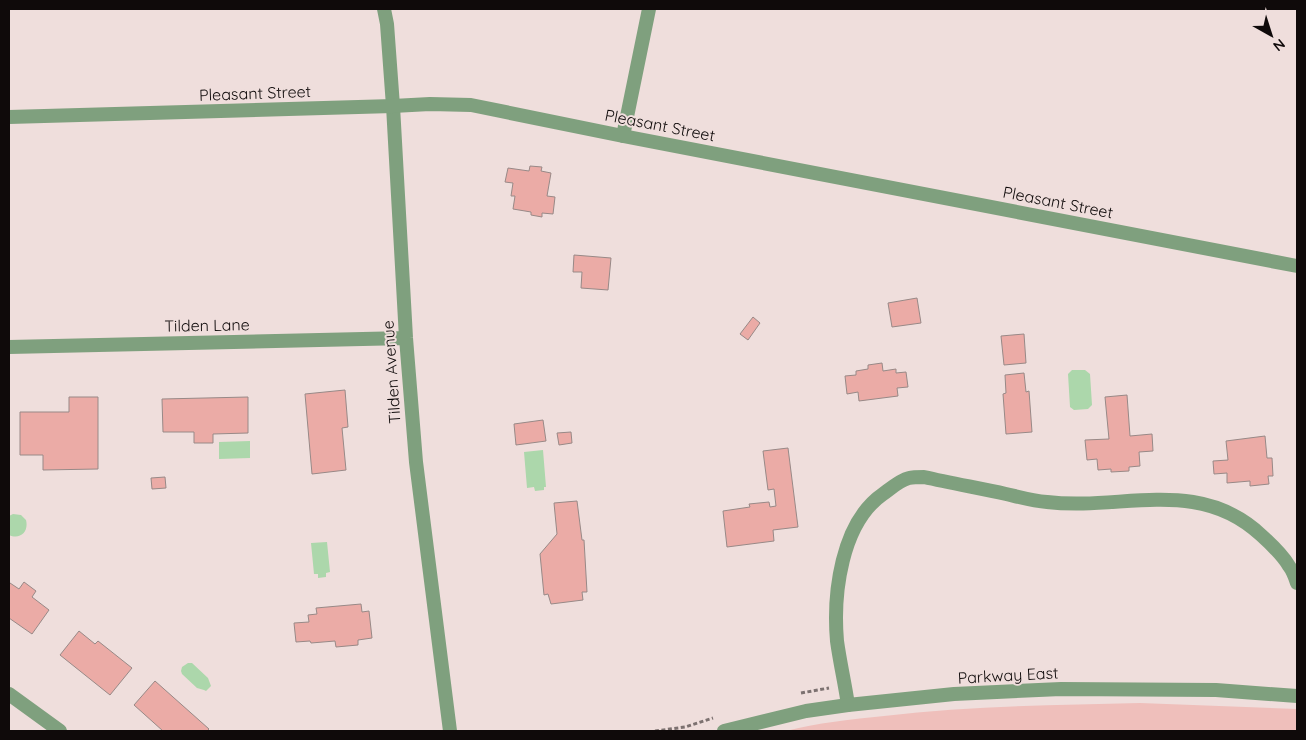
<svg xmlns="http://www.w3.org/2000/svg" width="1306" height="740" font-family="Quicksand,sans-serif">
<style>
.green{fill:#efbfbb}
.water{fill:#acd7ab}
.building{fill:#ebaba6;stroke:#988987}
.lines{fill:none;stroke-linecap:round;stroke-linejoin:round}
.path{stroke:#7c7170;stroke-width:3;stroke-dasharray:4 2.5;stroke-linecap:butt}
.minor{stroke:#7fa07e;stroke-width:14}
.tertiary{stroke:#7fa07e;stroke-width:14}
.labels{text-anchor:middle;dominant-baseline:central;stroke-width:4;stroke-linejoin:round;paint-order:stroke}
.street-label{font-size:16px;fill:#0f0a0a;stroke:#efdedc}
</style>
<rect width="100%" height="100%" fill="#efdedc"/>
<path class="green" d="M 1140,703 L 1297,709 L 1297,731 L 786,731 C 816,723 853,719 884,716 C 969,706 1055,705 1140,703 Z"/>
<path class="water" d="M 1072,370 L 1085,370 L 1090,374 L 1092,405 L 1088,409 L 1074,410 L 1070,407 L 1068,374 Z
M 250,441 L 250,458 L 219,459 L 219,442 Z
M 543,450 L 546,487 L 544,487 L 544,490 L 535,491 L 534,487 L 527,488 L 524,452 Z
M 13,514 L 21,515 L 26,520 C 29,532 20,540 9,535 L 9,516 Z
M 327,542 L 330,572 L 326,573 L 326,577 L 318,578 L 318,574 L 314,574 L 311,543 Z
M 188,663 L 192,663 L 208,678 L 211,686 L 206,691 L 204,690 L 197,688 L 182,674 L 181,671 L 182,667 Z"/>
<path class="building" d="M 530,166 L 542,167 L 541,171 L 551,173 L 547,196 L 555,197 L 553,214 L 542,213 L 542,217 L 531,215 L 531,212 L 513,209 L 515,196 L 511,196 L 513,183 L 505,182 L 508,168 L 529,171 Z
M 574,255 L 611,258 L 608,290 L 581,288 L 582,272 L 573,272 Z
M 917,298 L 921,323 L 892,327 L 888,303 Z
M 753,317 L 760,323 L 748,340 L 740,334 Z
M 1024,334 L 1026,363 L 1004,365 L 1001,336 Z
M 882,363 L 883,371 L 896,369 L 896,373 L 906,372 L 908,387 L 897,388 L 898,396 L 859,401 L 858,392 L 847,394 L 845,376 L 856,375 L 856,371 L 868,369 L 868,365 Z
M 1024,373 L 1026,392 L 1029,391 L 1032,432 L 1006,434 L 1003,394 L 1006,393 L 1005,375 Z
M 345,390 L 348,427 L 342,428 L 346,470 L 312,474 L 305,394 Z
M 1127,395 L 1130,436 L 1152,434 L 1153,451 L 1139,452 L 1140,466 L 1129,467 L 1129,471 L 1111,472 L 1111,469 L 1098,470 L 1097,459 L 1087,460 L 1085,440 L 1109,439 L 1105,397 Z
M 69,397 L 98,397 L 98,469 L 43,470 L 43,455 L 20,455 L 20,412 L 69,412 Z
M 248,397 L 248,433 L 213,434 L 213,443 L 194,443 L 194,432 L 163,432 L 162,399 Z
M 543,420 L 546,441 L 516,445 L 514,424 Z
M 571,432 L 572,443 L 559,445 L 557,433 Z
M 1265,436 L 1267,458 L 1272,458 L 1273,476 L 1268,476 L 1269,484 L 1250,486 L 1250,481 L 1227,483 L 1227,473 L 1214,474 L 1213,461 L 1228,460 L 1226,441 Z
M 788,448 L 798,527 L 773,530 L 774,541 L 727,547 L 723,511 L 750,507 L 749,504 L 769,502 L 770,507 L 776,506 L 774,489 L 768,490 L 763,451 Z
M 165,477 L 166,488 L 152,489 L 151,478 Z
M 577,501 L 582,540 L 584,540 L 587,592 L 582,592 L 583,600 L 551,604 L 548,594 L 544,595 L 540,554 L 557,534 L 554,503 Z
M 24,582 L 36,591 L 32,597 L 49,610 L 32,634 L 9,618 L 9,585 L 10,583 L 19,589 Z
M 361,604 L 362,612 L 369,611 L 372,638 L 358,640 L 358,645 L 336,647 L 335,641 L 311,643 L 310,641 L 296,642 L 294,623 L 309,622 L 308,615 L 317,614 L 316,608 Z
M 79,631 L 95,644 L 98,641 L 132,668 L 110,695 L 60,655 Z
M 155,681 L 209,729 L 207,731 L 163,731 L 134,705 Z"/>
<g class="lines">
<path class="path" d="M 801,693 L 829,688
M 655,731 L 685,727 L 713,718"/>
<path class="minor" d="M 384,9 L 387,24 L 393,106 L 406,338 L 416,462 L 450,731
M 623,136 L 649,9
M 9,347 L 406,338
M 9,694 L 60,731
M 848,705 C 845,684 840,663 837,641 C 833,594 841,523 883,494 C 890,489 900,480 909,478 C 913,477 919,477 924,477 C 951,483 978,488 1006,494 C 1019,497 1033,501 1047,502 C 1122,511 1198,476 1261,535 C 1271,544 1282,554 1289,566 C 1293,571 1295,577 1297,583"/>
<path class="tertiary" d="M 9,117 L 393,106 L 430,104 L 471,105 L 623,136 L 1297,266
M 724,731 L 806,711 L 848,705 L 954,694 L 1061,689 L 1216,690 L 1297,696"/>
</g>
<g class="labels">
<g class="street-label">
<text transform="translate(255 93) rotate(-2)">Pleasant Street</text>
<text transform="translate(660 125) rotate(11)">Pleasant Street</text>
<text transform="translate(1058 202) rotate(11)">Pleasant Street</text>
<text transform="translate(207 325) rotate(-1)">Tilden Lane</text>
<text transform="translate(391 372) rotate(-94)">Tilden Avenue</text>
<text transform="translate(1008 675) rotate(-3)">Parkway East</text>
</g>
</g>
<rect width="1306" height="740" fill="none" stroke="#0f0a0a" stroke-width="20"/>
<g transform="translate(1271 35) rotate(141)" stroke="#efdedc" stroke-width="4" paint-order="stroke">
<path d="M0-4L9 19L0 12L-9 19Z" fill="#0f0a0a"/>
<text y="-8" font-size="14" font-weight="bold" text-anchor="middle" fill="#0f0a0a">N</text>
</g>
</svg>
